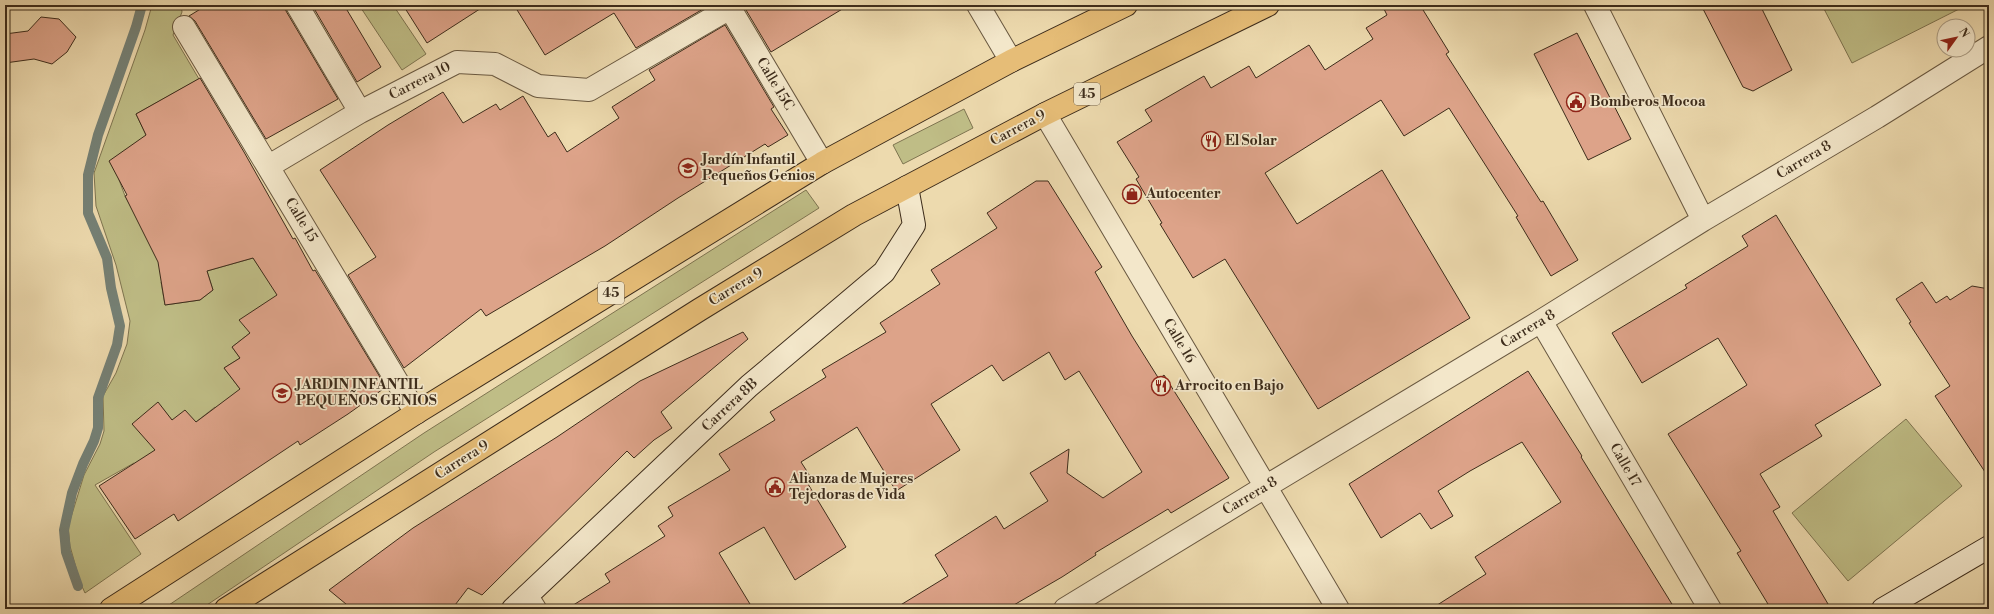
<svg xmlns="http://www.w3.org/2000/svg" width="1994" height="614" font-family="'Libre Bodoni',serif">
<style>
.green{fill:#bfbd86;stroke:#7e7450}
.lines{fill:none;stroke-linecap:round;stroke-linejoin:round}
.stream{stroke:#758176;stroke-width:10}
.building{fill:#dda389;stroke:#3d2c1b}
.street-casing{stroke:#695840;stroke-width:24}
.secondary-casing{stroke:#3d2c1b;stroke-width:24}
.highway-casing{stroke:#3d2c1b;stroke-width:24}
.street{stroke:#f3e7ca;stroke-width:22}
.secondary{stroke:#f3e7ca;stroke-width:22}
.highway{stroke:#e6bd77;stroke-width:22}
.labels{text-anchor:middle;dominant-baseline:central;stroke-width:3.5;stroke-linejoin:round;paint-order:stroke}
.shield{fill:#f3e7ca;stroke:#746450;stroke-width:1}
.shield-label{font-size:13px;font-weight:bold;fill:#3d2c1b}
.street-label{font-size:14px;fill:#3d2c1b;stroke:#f3e7ca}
.poi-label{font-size:14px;font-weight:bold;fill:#3d2c1b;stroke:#f3e7ca;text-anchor:start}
</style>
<rect width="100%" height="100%" fill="#eddaae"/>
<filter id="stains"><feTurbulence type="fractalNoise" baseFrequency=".005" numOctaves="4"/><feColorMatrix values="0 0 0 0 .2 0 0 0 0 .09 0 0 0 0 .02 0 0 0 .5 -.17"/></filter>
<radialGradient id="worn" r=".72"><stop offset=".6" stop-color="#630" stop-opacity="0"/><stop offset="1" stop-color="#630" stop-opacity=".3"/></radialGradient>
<path class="green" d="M 152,5 L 181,5 L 182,12 L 173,35 L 199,79 L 136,114 L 146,135 L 118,177 L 125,196 L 174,277 L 161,282 L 165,305 L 200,300 L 213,290 L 207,271 L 253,258 L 278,294 L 250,333 L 232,347 L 240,358 L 224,368 L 246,397 L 223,417 L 215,407 L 196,422 L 172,420 L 158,403 L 165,460 L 143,477 L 134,463 L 95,485 L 141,554 L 85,593 L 80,582 L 70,546 L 68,527 L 84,475 L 100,444 L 104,431 L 103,396 L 116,373 L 127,344 L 130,321 L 116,265 L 96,206 L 94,173 L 145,30 Z
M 359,5 L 393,5 L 426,54 L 402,70 Z
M 1822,5 L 1967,5 L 1852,63 Z
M 964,109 L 973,128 L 903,164 L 893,145 Z
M 806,190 L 819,208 L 434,452 L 201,609 L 163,609 L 424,433 Z
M 1906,419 L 1962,486 L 1848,581 L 1792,513 Z"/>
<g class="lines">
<path class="stream" d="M 78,586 L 66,552 L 64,530 L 72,493 L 83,464 L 94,441 L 98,428 L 98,398 L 117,345 L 120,326 L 111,288 L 107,258 L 88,213 L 88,175 L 98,135 L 136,27 L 142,5"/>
</g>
<path class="building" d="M 207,5 L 285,5 L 286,11 L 338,99 L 266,139 L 195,21 L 189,16 Z
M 312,5 L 344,5 L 381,67 L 357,82 Z
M 403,5 L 486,5 L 427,43 Z
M 514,5 L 710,5 L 636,48 L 614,13 L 545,55 Z
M 743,5 L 849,5 L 771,52 Z
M 1382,5 L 1420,5 L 1449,52 L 1446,54 L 1541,202 L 1543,201 L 1578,260 L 1551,276 L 1516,217 L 1518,216 L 1449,108 L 1404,136 L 1381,100 L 1265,173 L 1297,224 L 1382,170 L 1470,318 L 1318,409 L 1225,259 L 1193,278 L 1160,224 L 1162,223 L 1136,179 L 1139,177 L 1117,142 L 1152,121 L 1145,110 L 1204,76 L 1211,88 L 1249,66 L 1256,78 L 1309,45 L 1325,70 L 1373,39 L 1366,28 L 1387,15 Z
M 1701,5 L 1760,5 L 1792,70 L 1753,91 L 1743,87 Z
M 41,17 L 59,19 L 76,37 L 67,52 L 52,64 L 34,59 L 5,63 L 5,34 L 28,31 Z
M 725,25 L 774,107 L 771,109 L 788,135 L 768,147 L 765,144 L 678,198 L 605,246 L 486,316 L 481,309 L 404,368 L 348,275 L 376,257 L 320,170 L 388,125 L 443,92 L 463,123 L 496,104 L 500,110 L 523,96 L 548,137 L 555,132 L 567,152 L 619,118 L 612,107 L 655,80 L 649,70 Z
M 1577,33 L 1631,139 L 1588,160 L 1534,54 Z
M 200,78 L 244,152 L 293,239 L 295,238 L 313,271 L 315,270 L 386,387 L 348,414 L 300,445 L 298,441 L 178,521 L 174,514 L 135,539 L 99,486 L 155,450 L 132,424 L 158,402 L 172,420 L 185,410 L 196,422 L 240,389 L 224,368 L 240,358 L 232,347 L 250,333 L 239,320 L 277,295 L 253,258 L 207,271 L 213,290 L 200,300 L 165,305 L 158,262 L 125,196 L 127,195 L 109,161 L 146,135 L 136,114 Z
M 1036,181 L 1048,181 L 1102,267 L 1095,272 L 1132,336 L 1159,379 L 1164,375 L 1229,478 L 1171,513 L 1168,509 L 1095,553 L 1096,555 L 1062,577 L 1007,609 L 894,609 L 948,576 L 935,555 L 996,516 L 1004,529 L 1048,501 L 1030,473 L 1069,449 L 1067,473 L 1103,498 L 1142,472 L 1079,371 L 1065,380 L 1049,352 L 1003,381 L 992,365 L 931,404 L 960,450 L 896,491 L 857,427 L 801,462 L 810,476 L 805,479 L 846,547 L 795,580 L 764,527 L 719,553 L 753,609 L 567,609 L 610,582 L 605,574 L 665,536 L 658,526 L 673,516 L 668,507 L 730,470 L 719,454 L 775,420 L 770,412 L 826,377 L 822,370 L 886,332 L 880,323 L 940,284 L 931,270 L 997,228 L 987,213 Z
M 1776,215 L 1881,385 L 1815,425 L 1822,436 L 1760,474 L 1780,507 L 1773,511 L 1831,609 L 1771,609 L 1737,553 L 1741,551 L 1668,434 L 1747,385 L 1718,338 L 1642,383 L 1612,333 L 1687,288 L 1685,285 L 1748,246 L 1742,236 Z
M 1922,282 L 1936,303 L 1947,296 L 1950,300 L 1972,286 L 1989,289 L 1989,478 L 1935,396 L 1950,386 L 1909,323 L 1911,322 L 1896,299 Z
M 743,332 L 748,339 L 661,412 L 672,428 L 654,440 L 634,458 L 627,451 L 482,595 L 468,588 L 452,609 L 352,609 L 329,590 L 413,528 L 557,437 L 640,381 Z
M 1528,371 L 1582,456 L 1581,457 L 1675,609 L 1431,609 L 1486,574 L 1475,557 L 1561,502 L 1522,442 L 1470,471 L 1438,491 L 1453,516 L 1431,529 L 1420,513 L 1381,538 L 1349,484 Z"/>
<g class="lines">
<defs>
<path id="street" d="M 297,5 L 360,112
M 728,5 L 822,163
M 978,5 L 1011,61
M 1595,5 L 1703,220
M 184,27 L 416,413
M 1045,114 L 1338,609
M 269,166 L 360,112 L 457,62 L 495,64 L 538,86 L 589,90 L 730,8
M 1541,321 L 1710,609
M 527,596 L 535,609
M 1065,609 L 1265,487 L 1541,321 L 1703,220 L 1877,117 L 1989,47"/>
<path id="secondary" d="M 513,609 L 749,386 L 884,272 L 914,225 L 907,187
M 1883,609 L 1989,547"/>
<path id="highway" d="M 111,609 L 416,413 L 822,163 L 1011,61 L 1126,5
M 226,609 L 699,310 L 854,215 L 1045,114 L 1268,5"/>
</defs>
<use href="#street" class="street-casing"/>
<use href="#secondary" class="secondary-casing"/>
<use href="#highway" class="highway-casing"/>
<use href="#street" class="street"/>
<use href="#secondary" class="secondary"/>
<use href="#highway" class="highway"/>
</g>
<defs>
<symbol id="civic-ring" viewBox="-11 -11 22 22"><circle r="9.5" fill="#f3e7ca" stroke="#8f2418" stroke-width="1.5"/><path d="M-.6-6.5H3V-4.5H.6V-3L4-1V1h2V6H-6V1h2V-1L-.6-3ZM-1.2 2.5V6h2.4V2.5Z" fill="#8f2418"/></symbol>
<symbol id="restaurant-ring" viewBox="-11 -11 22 22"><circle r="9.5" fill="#f3e7ca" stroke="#8f2418" stroke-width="1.5"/><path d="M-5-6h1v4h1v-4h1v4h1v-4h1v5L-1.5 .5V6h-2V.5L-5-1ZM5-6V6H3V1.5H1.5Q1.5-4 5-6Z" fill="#8f2418"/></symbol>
<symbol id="school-ring" viewBox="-11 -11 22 22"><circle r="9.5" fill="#f3e7ca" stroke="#8f2418" stroke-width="1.5"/><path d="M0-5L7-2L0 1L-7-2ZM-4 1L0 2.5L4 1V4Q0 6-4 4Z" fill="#8f2418"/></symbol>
<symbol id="shop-ring" viewBox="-11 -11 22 22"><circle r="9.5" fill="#f3e7ca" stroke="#8f2418" stroke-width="1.5"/><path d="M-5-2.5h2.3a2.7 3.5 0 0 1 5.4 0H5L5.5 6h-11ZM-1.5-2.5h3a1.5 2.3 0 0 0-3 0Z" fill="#8f2418"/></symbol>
</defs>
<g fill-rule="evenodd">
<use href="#civic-ring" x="1565" y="91" width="22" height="22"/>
<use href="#restaurant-ring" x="1200" y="130" width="22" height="22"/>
<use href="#school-ring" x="677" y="157" width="22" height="22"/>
<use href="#shop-ring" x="1121" y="183" width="22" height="22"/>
<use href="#restaurant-ring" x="1150" y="375" width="22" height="22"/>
<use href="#school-ring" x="271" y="382" width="22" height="22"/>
<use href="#civic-ring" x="764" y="476" width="22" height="22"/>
</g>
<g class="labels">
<g class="shield">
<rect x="1074" y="83" width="26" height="22" rx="3"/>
<rect x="598" y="282" width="26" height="22" rx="3"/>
</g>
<g class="shield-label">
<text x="1087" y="94">45</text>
<text x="611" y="293">45</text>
</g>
<g class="street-label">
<text transform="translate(420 81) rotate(-27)">Carrera 10</text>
<text transform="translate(775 84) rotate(59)">Calle 15C</text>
<text transform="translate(1018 128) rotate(-28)">Carrera 9</text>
<text transform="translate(1804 160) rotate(-31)">Carrera 8</text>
<text transform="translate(301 220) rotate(59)">Calle 15</text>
<text transform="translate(736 287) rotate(-31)">Carrera 9</text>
<text transform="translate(1528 329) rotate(-31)">Carrera 8</text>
<text transform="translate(1179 341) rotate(59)">Calle 16</text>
<text transform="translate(730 405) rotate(-43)">Carrera 8B</text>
<text transform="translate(462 460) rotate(-32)">Carrera 9</text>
<text transform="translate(1625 465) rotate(60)">Calle 17</text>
<text transform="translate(1250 496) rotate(-31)">Carrera 8</text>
</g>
<g class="poi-label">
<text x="1590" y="102">Bomberos Mocoa</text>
<text x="1225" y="141">El Solar</text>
<text x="702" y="160">Jardín Infantil<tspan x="702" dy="16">Pequeños Genios</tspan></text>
<text x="1146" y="194">Autocenter</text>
<text x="296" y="385">JARDIN INFANTIL<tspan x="296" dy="16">PEQUEÑOS GENIOS</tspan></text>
<text x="1175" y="386">Arrocito en Bajo</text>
<text x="789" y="479">Alianza de Mujeres<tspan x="789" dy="16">Tejedoras de Vida</tspan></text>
</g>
</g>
<rect width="1994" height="614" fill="none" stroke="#eddaae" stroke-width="20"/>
<rect x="6" y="6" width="1982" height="602" fill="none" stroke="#3d2c1b" stroke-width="2"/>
<rect x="10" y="10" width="1974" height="594" fill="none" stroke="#3d2c1b"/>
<g transform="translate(1956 38) rotate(57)"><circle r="19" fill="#f3e7ca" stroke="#aa9c84"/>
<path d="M0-3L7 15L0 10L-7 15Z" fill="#8f2418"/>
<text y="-6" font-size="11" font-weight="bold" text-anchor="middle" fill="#3d2c1b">N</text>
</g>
<rect width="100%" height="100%" filter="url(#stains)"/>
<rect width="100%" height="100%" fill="url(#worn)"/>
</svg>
